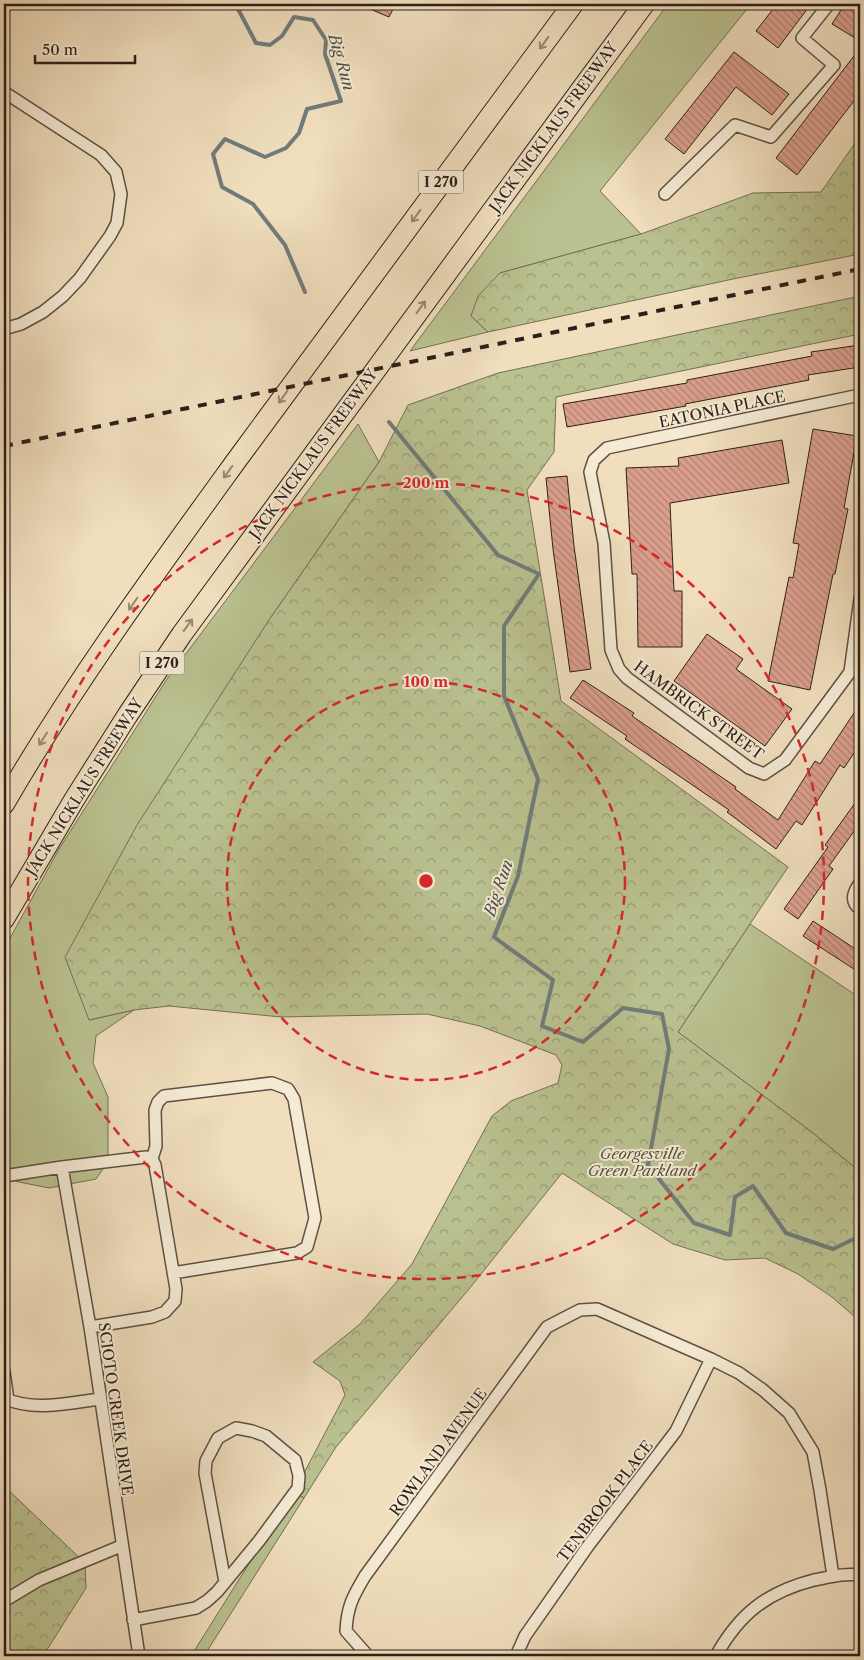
<svg xmlns="http://www.w3.org/2000/svg" width="864" height="1660" font-family="'Libre Caslon Text',serif">
<style>
.green{fill:#bac190;stroke:#747055}
.forest{fill:url(#forest-crowns);stroke:#747055}
.lines{fill:none;stroke-linecap:round;stroke-linejoin:round}
.stream{stroke:#717c7b;stroke-width:4}
.building{fill:url(#building-back-hatch);stroke:#2d201a}
.minor-casing{stroke:#5e5043;stroke-width:14}
.motorway-casing{stroke:#2d201a;stroke-width:22}
.minor{stroke:#f5ead4;stroke-width:11}
.motorway{stroke:#f0debd;stroke-width:20}
.rail{stroke:#2d201a;stroke-width:4;stroke-dasharray:9 9;stroke-linecap:butt}
.oneway{stroke:#988874}
.ring{fill:none;stroke:#d62828;stroke-width:2.5;stroke-dasharray:9 6}
.labels{text-anchor:middle;dominant-baseline:central;stroke-width:4;stroke-linejoin:round;paint-order:stroke}
.shield{fill:#f5ead4;stroke:#695d52;stroke-width:1}
.shield-label{font-size:14px;font-weight:bold;fill:#2d201a}
.street-label{font-size:15px;fill:#2d201a;stroke:#f5ead4}
.park-label{font-size:15px;font-style:italic;fill:#57503d;stroke:#f5ead4}
.water-label{font-size:16px;font-style:italic;fill:#4f4e4b;stroke:#f5ead4}
.centre{fill:#d62828;stroke:#f5ead4;stroke-width:2.5}
.ring-label{font-size:15px;text-anchor:middle;font-weight:bold;fill:#d62828;stroke:#f5ead4;stroke-width:4;stroke-linejoin:round;paint-order:stroke}
</style>
<defs>
<pattern id="forest-crowns" width="20" height="18" patternUnits="userSpaceOnUse" patternTransform="scale(1.25)"><rect width="20" height="18" fill="#bac190"/><path d="M2 6a3 3 0 1 1 6 0M12 15a3 3 0 1 1 6 0" fill="none" stroke="#989c75"/></pattern>
<pattern id="building-back-hatch" width="6" height="6" patternUnits="userSpaceOnUse" patternTransform="scale(1.25)"><rect width="6" height="6" fill="#db9f8d"/><path d="M-1 5l2 2M0 0l6 6M5-1l2 2" fill="none" stroke="#b28172"/></pattern>
</defs>
<rect width="100%" height="100%" fill="#f0debd"/>
<filter id="stains"><feTurbulence type="fractalNoise" baseFrequency=".004" numOctaves="4"/><feColorMatrix values="0 0 0 0 .2 0 0 0 0 .09 0 0 0 0 .02 0 0 0 .5 -.17"/></filter>
<radialGradient id="worn" r=".72"><stop offset=".6" stop-color="#630" stop-opacity="0"/><stop offset="1" stop-color="#630" stop-opacity=".3"/></radialGradient>
<path class="green" d="M 668,4 L 751,4 L 600,191 L 641,234 L 500,273 L 471,316 L 488,332 L 410,351 Z
M 358,424 L 379,462 L 269,620 L 89,1020 L 134,1010 L 96,1036 L 93,1063 L 108,1097 L 108,1162 L 96,1179 L 49,1188 L 4,1179 L 4,949 L 59,849 L 167,679 Z
M 750,924 L 860,998 L 860,1172 L 813,1133 L 678,1032 Z
M 294,1492 L 304,1498 L 204,1656 L 191,1656 Z"/>
<path class="forest" d="M 860,136 L 860,254 L 733,279 L 488,332 L 471,316 L 478,296 L 500,273 L 641,234 L 753,193 L 821,192 Z
M 860,296 L 860,334 L 556,397 L 554,452 L 527,490 L 561,701 L 788,867 L 678,1032 L 813,1133 L 860,1172 L 860,1326 L 855,1317 L 832,1297 L 798,1274 L 765,1258 L 725,1260 L 673,1244 L 562,1173 L 469,1289 L 336,1447 L 304,1498 L 294,1492 L 345,1395 L 340,1381 L 313,1362 L 360,1324 L 412,1264 L 492,1116 L 511,1101 L 558,1083 L 562,1065 L 556,1055 L 480,1026 L 427,1014 L 281,1017 L 169,1006 L 134,1010 L 89,1020 L 65,957 L 137,825 L 269,620 L 379,462 L 408,405 L 498,373 Z
M 4,1486 L 85,1563 L 86,1588 L 43,1656 L 4,1656 Z"/>
<g class="lines">
<path class="stream" d="M 233,4 L 238,9 L 256,43 L 270,45 L 282,36 L 294,17 L 313,20 L 326,40 L 325,54 L 341,101 L 307,109 L 299,133 L 286,148 L 265,157 L 225,139 L 213,154 L 222,187 L 253,204 L 285,245 L 305,292
M 389,422 L 498,555 L 539,574 L 504,626 L 504,696 L 538,779 L 518,876 L 494,937 L 553,980 L 542,1026 L 583,1042 L 623,1008 L 662,1014 L 669,1049 L 648,1165 L 694,1223 L 730,1235 L 735,1197 L 753,1186 L 786,1233 L 833,1249 L 860,1236"/>
</g>
<path class="building" d="M 358,4 L 386,4 L 394,7 L 389,17 Z
M 777,4 L 811,4 L 778,48 L 756,31 Z
M 845,4 L 851,4 L 860,10 L 860,41 L 832,24 Z
M 860,48 L 860,93 L 797,175 L 776,158 Z
M 734,52 L 789,94 L 772,115 L 736,87 L 684,154 L 665,139 Z
M 860,345 L 860,367 L 808,375 L 809,380 L 685,404 L 686,406 L 567,427 L 563,404 L 687,383 L 687,380 L 812,356 L 811,352 Z
M 813,429 L 857,436 L 844,508 L 848,509 L 835,574 L 833,574 L 810,690 L 768,681 L 789,577 L 793,578 L 799,544 L 793,543 Z
M 782,440 L 789,483 L 670,503 L 674,591 L 682,591 L 682,647 L 638,647 L 637,574 L 632,574 L 626,468 L 679,466 L 678,458 Z
M 567,476 L 574,546 L 591,669 L 570,672 L 553,549 L 546,478 Z
M 707,634 L 743,659 L 736,669 L 792,709 L 765,746 L 674,681 Z
M 583,680 L 634,713 L 632,716 L 736,787 L 735,789 L 778,820 L 815,761 L 820,764 L 860,704 L 860,744 L 844,768 L 840,765 L 802,825 L 796,821 L 776,849 L 727,812 L 729,810 L 625,739 L 627,736 L 570,698 Z
M 860,796 L 860,823 L 829,866 L 833,869 L 798,919 L 784,909 L 828,847 L 825,845 Z
M 813,921 L 860,952 L 860,973 L 803,936 Z"/>
<g class="lines">
<defs>
<path id="minor" d="M 4,92 L 101,155 L 116,172 L 121,194 L 117,223 L 110,236 L 80,278 L 63,296 L 43,312 L 21,324 L 4,329
M 665,194 L 735,125 L 771,137 L 834,65 L 802,38 L 829,4
M 860,397 L 855,396 L 607,448 L 594,460 L 590,472 L 604,543 L 611,650 L 619,669 L 627,678 L 749,768 L 764,774 L 785,760 L 850,672 L 860,599
M 860,883 C 854,891 849,901 860,909
M 62,1167 L 90,1327 L 139,1656
M 4,1176 L 62,1167 L 146,1157 L 152,1159
M 90,1327 L 152,1317 L 165,1312 L 175,1301 L 176,1289 L 155,1165 L 152,1159 L 156,1146 L 155,1110 L 158,1102 L 164,1096 L 272,1083 L 288,1089 L 294,1099 L 315,1218 L 307,1247 L 297,1253 L 173,1273
M 4,1372 L 8,1400
M 4,1398 C 34,1412 67,1403 100,1399
M 4,1601 L 39,1580 L 121,1546
M 133,1620 L 196,1608 L 207,1601 L 217,1592 L 259,1541 L 298,1488 L 299,1476 L 295,1460 L 266,1436 L 252,1431 L 236,1428 L 218,1438 L 206,1461 L 205,1473 L 225,1582
M 368,1656 L 346,1631 C 347,1607 353,1596 365,1576 L 547,1327 L 580,1310 L 597,1309 L 711,1359 L 739,1373 L 763,1390 L 789,1413 L 813,1452 L 820,1490 L 833,1576
M 516,1656 L 525,1636 L 588,1546 L 676,1431 L 711,1359
M 716,1656 C 739,1614 767,1592 814,1580 C 830,1577 844,1573 860,1575"/>
<path id="motorway" d="M 4,804 C 74,683 157,570 239,457 C 350,305 462,155 573,4
M 4,919 L 74,800 L 127,716 L 182,634 L 644,4"/>
</defs>
<use href="#minor" class="minor-casing"/>
<use href="#motorway" class="motorway-casing"/>
<use href="#minor" class="minor"/>
<use href="#motorway" class="motorway"/>
<path class="rail" d="M 4,446 L 860,269"/>
</g>
<defs><path id="oneway-shaft" d="M-6 0H5M1.5-3L5.5 0L1.5 3" fill="none" stroke-width="1.6" stroke-linecap="round" stroke-linejoin="round" transform="scale(1.25)"/></defs>
<g class="oneway">
<use href="#oneway-shaft" transform="translate(544 43) rotate(126)"/>
<use href="#oneway-shaft" transform="translate(416 216) rotate(126)"/>
<use href="#oneway-shaft" transform="translate(421 307) rotate(-54)"/>
<use href="#oneway-shaft" transform="translate(283 397) rotate(126)"/>
<use href="#oneway-shaft" transform="translate(228 472) rotate(126)"/>
<use href="#oneway-shaft" transform="translate(133 604) rotate(125)"/>
<use href="#oneway-shaft" transform="translate(188 625) rotate(-54)"/>
<use href="#oneway-shaft" transform="translate(43 739) rotate(122)"/>
</g>
<g class="ring">
<circle cx="426" cy="881" r="199"/>
<circle cx="426" cy="881" r="398"/>
</g>
<g class="labels">
<g class="shield">
<rect x="418.5" y="170.5" width="45" height="23" rx="4"/>
<rect x="139.5" y="651.5" width="45" height="23" rx="4"/>
</g>
<g class="shield-label">
<text x="441" y="182">I 270</text>
<text x="162" y="663">I 270</text>
</g>
<g class="street-label">
<text transform="translate(553 127) rotate(-54)">JACK NICKLAUS FREEWAY</text>
<text transform="translate(722 409) rotate(-12)">EATONIA PLACE</text>
<text transform="translate(313 454) rotate(-54)">JACK NICKLAUS FREEWAY</text>
<text transform="translate(699 710) rotate(36)">HAMBRICK STREET</text>
<text transform="translate(84 787) rotate(-58)">JACK NICKLAUS FREEWAY</text>
<text transform="translate(116 1409) rotate(82)">SCIOTO CREEK DRIVE</text>
<text transform="translate(438 1452) rotate(-54)">ROWLAND AVENUE</text>
<text transform="translate(605 1501) rotate(-53)">TENBROOK PLACE</text>
</g>
<g class="park-label">
<text x="642" y="1153">Georgesville<tspan x="642" dy="17">Green Parkland</tspan></text>
</g>
<g class="water-label">
<text transform="translate(342 62) rotate(74)">Big Run</text>
<text transform="translate(498 888) rotate(-71)">Big Run</text>
</g>
</g>
<circle cx="426" cy="881" r="8" class="centre"/>
<g class="ring-label">
<text x="426" y="488">200 m</text>
<text x="426" y="687">100 m</text>
</g>
<rect width="864" height="1660" fill="none" stroke="#f0debd" stroke-width="20"/>
<rect x="5" y="5" width="854" height="1650" fill="none" stroke="#2d201a" stroke-width="2.5"/>
<rect x="10" y="10" width="844" height="1640" fill="none" stroke="#2d201a"/>
<path d="M35 55v8h100v-8" fill="none" stroke="#2d201a" stroke-width="2.5"/>
<text x="42" y="55" font-size="15" fill="#2d201a" stroke="#f5ead4" stroke-width="4" paint-order="stroke">50 m</text>
<rect width="100%" height="100%" filter="url(#stains)"/>
<rect width="100%" height="100%" fill="url(#worn)"/>
</svg>
